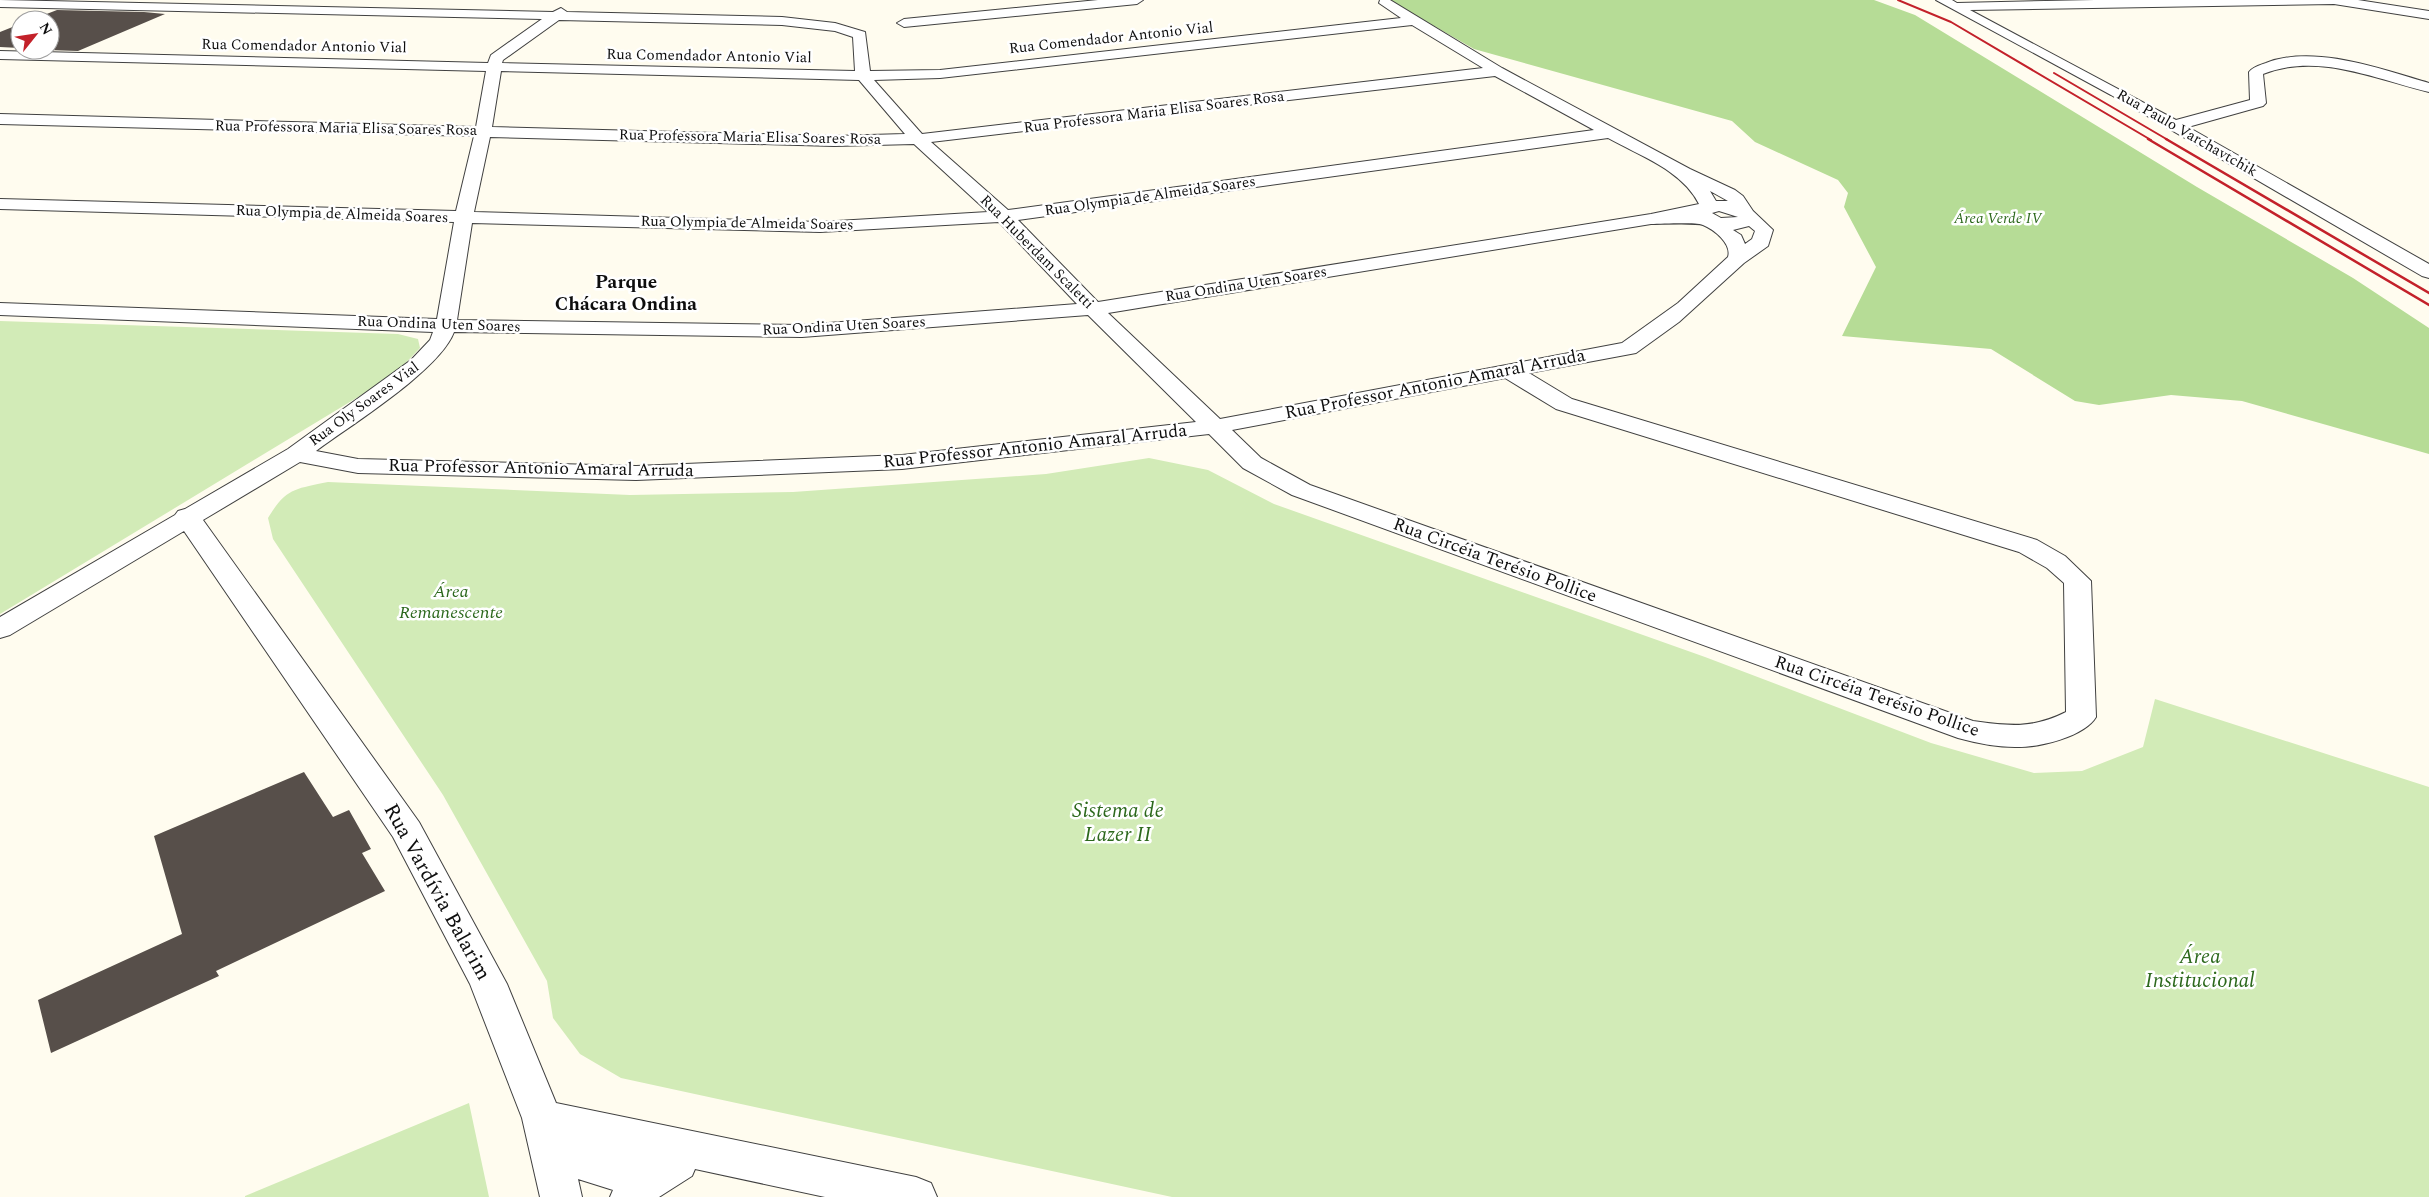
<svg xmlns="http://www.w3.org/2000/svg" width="2429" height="1197" font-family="Spectral,serif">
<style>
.green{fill:#d2ebb7}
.forest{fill:#b6dc96}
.building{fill:#574f4a}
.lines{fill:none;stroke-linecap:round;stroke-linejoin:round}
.minor-casing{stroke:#414141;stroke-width:2}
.minor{fill:#fff;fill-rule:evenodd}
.rail-far1{stroke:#c3212a;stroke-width:2}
.rail{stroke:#c3212a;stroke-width:2.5}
.labels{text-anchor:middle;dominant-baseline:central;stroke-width:5;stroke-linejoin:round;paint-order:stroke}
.far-street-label{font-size:15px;fill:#0e0e0e;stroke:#fff}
.far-park-label{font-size:15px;font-style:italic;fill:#2c681c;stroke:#fff}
.street-label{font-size:18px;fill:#0e0e0e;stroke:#fff}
.park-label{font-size:18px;font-style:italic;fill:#2c681c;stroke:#fff}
.far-district-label{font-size:19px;font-weight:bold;fill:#0e0e0e;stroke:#fff}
.near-park-label{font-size:21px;font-style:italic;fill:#2c681c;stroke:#fff}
.near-street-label{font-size:21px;fill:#0e0e0e;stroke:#fff}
</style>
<rect width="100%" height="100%" fill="#fffcef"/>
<path class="green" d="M 0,321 L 398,334 L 418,339 L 420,348 L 396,373 L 368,391 L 0,614 Z
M 1149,458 L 1208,470 L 1274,504 L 1705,657 L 1931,743 L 2034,773 L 2082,771 L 2143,747 L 2155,699 L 2429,787 L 2429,1197 L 1172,1197 L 621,1078 L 580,1054 L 553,1018 L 547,981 L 443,795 L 273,539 L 268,518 C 286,488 295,489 328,482 L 630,495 L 793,492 L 1046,474 Z
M 469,1103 L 489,1197 L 245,1197 L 245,1196 Z"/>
<path class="forest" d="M 1389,0 L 1874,0 L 1915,15 L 2197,187 L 2353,278 L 2429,328 L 2429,454 L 2242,401 L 2171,395 L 2099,405 L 2075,401 L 1991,349 L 1842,336 L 1876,267 L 1844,207 L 1848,193 L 1838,180 L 1755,142 L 1732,121 L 1474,49 Z"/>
<path class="building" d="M 57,10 L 144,12 L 165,14 L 78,51 L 48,50 L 50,50 L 50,20 L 31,20 Z
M 20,24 L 20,48 L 0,47 L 0,32 Z
M 304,772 L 333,817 L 349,810 L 371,849 L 362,853 L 385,891 L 216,971 L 219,976 L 51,1053 L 38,1000 L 182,934 L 154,836 Z"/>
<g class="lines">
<defs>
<path id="minor" d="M 0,0 L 553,12 L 561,8 L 567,12 L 782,17 L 835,23 L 865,32 L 870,71 L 940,70 L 1401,18 L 1379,3 L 1380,0 L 1390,0 L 1502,68 L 1690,169 L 1735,190 L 1743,196 L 1753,211 L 1773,230 L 1768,246 L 1744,263 L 1679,322 L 1636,353 L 1529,373 L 1572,399 L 2037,540 L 2065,556 L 2091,581 L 2096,717 C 2084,737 2038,748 2015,747 C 1997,747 1976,743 1958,738 L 1292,495 L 1243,468 L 1209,434 L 902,469 L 636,480 L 358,473 L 300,462 L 203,520 L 419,822 L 507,984 L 556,1103 L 916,1177 L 931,1183 L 937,1197 L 825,1197 L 695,1169 L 692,1176 L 659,1197 L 610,1197 L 613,1190 L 578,1179 L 582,1197 L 540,1197 L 522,1118 L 470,984 L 393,837 L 184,531 L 10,635 L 0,638 L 0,617 L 175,515 L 178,511 L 185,509 L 288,449 L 411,360 L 430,340 L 433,332 L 0,315 L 0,303 L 437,319 L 454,222 L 0,209 L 0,199 L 456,211 L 474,136 L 0,124 L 0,114 L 476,127 L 486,71 L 0,59 L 0,51 L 488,63 L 491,55 L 542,19 L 0,7 ZM 559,20 L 782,25 L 835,31 L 853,37 L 855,71 L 502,63 L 503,60 ZM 1412,25 L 1483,68 L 922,134 L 874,80 L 940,78 ZM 501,71 L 859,80 L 905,134 L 834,136 L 492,127 ZM 1495,76 L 1594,130 L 1008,210 L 931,142 ZM 490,137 L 834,146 L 914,144 L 988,212 L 820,222 L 474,212 ZM 1608,138 C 1640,156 1682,170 1699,204 L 1651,214 L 1098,302 L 1018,220 ZM 1710,191 L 1728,201 L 1716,201 ZM 1719,211 L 1738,217 L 1721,218 L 1712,213 ZM 999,222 L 1077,304 L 802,325 L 457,320 L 472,223 L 820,232 ZM 1651,224 C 1662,224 1695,222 1703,225 C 1715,230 1732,244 1728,257 L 1678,303 L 1622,343 L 1220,419 L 1108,313 ZM 1749,226 L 1755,231 L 1752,239 L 1745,244 L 1741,235 L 1733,230 ZM 1088,315 L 1196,422 L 902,455 L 636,466 L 358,459 L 316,451 C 351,425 440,370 454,332 L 802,337 ZM 1505,378 L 1556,409 L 2019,552 L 2047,568 L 2064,583 L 2066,712 C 2032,729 2009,726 1973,721 L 1310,485 L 1261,458 L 1232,430 Z
M 1098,0 L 1143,0 L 1137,4 L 904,27 L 897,23 L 904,19 Z
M 1936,0 L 1952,0 L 1957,3 L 2095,0 L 2358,0 L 2429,11 L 2429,19 L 2334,4 L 1970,10 L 2176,120 L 2250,100 L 2249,72 C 2253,67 2260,65 2266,63 C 2314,44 2381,69 2429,83 L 2429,92 C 2375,79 2318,52 2263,74 L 2266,103 L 2263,106 L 2188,127 L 2429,264 L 2429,278 L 2422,276 L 2111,95 Z"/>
</defs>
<use href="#minor" class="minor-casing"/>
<use href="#minor" class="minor"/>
<path class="rail-far1" d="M 1898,0 L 1951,22 L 2151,140
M 2054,73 L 2168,140"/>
<path class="rail" d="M 2148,139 L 2429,305
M 2166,139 L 2429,293"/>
</g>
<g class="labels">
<g class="far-street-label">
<text transform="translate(1111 38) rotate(-6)">Rua Comendador Antonio Vial</text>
<text transform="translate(304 46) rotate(1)">Rua Comendador Antonio Vial</text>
<text transform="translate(709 56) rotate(1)">Rua Comendador Antonio Vial</text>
<text transform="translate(1154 112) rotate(-7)">Rua Professora Maria Elisa Soares Rosa</text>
<text transform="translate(346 128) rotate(1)">Rua Professora Maria Elisa Soares Rosa</text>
<text transform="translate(2187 133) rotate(30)">Rua Paulo Varchavtchik</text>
<text transform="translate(750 137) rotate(1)">Rua Professora Maria Elisa Soares Rosa</text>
<text transform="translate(1150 196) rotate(-8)">Rua Olympia de Almeida Soares</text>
<text transform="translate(342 214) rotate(2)">Rua Olympia de Almeida Soares</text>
<text transform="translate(747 223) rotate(1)">Rua Olympia de Almeida Soares</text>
<text transform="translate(1037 252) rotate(45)">Rua Huberdam Scaletti</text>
<text transform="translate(1246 284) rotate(-9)">Rua Ondina Uten Soares</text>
<text transform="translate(439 324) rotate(2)">Rua Ondina Uten Soares</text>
<text transform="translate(844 326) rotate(-3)">Rua Ondina Uten Soares</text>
<text transform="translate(364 404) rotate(-36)">Rua Oly Soares Vial</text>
</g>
<g class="far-park-label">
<text x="1998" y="218">Área Verde IV</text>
</g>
<g class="street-label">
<text transform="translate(1435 384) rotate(-11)">Rua Professor Antonio Amaral Arruda</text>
<text transform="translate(1035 446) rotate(-6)">Rua Professor Antonio Amaral Arruda</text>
<text transform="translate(541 468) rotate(1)">Rua Professor Antonio Amaral Arruda</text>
<text transform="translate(1495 560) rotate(20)">Rua Circéia Terésio Pollice</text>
<text transform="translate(1877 696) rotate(19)">Rua Circéia Terésio Pollice</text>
</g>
<g class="park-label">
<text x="451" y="591">Área<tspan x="451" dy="21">Remanescente</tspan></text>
</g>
<g class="far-district-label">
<text x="626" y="282">Parque<tspan x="626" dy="22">Chácara Ondina</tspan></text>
</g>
<g class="near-park-label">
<text x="1118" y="811">Sistema de<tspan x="1118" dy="24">Lazer II</tspan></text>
<text x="2200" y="957">Área<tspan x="2200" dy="24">Institucional</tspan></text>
</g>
<g class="near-street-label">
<text transform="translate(437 892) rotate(61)">Rua Vardívia Balarim</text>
</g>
</g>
<g transform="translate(35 35) rotate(60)"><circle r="24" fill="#ffffff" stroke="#9f9f9f"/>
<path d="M0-4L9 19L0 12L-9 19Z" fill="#c3212a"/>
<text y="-8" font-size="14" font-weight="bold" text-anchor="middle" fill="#0e0e0e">N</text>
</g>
</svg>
